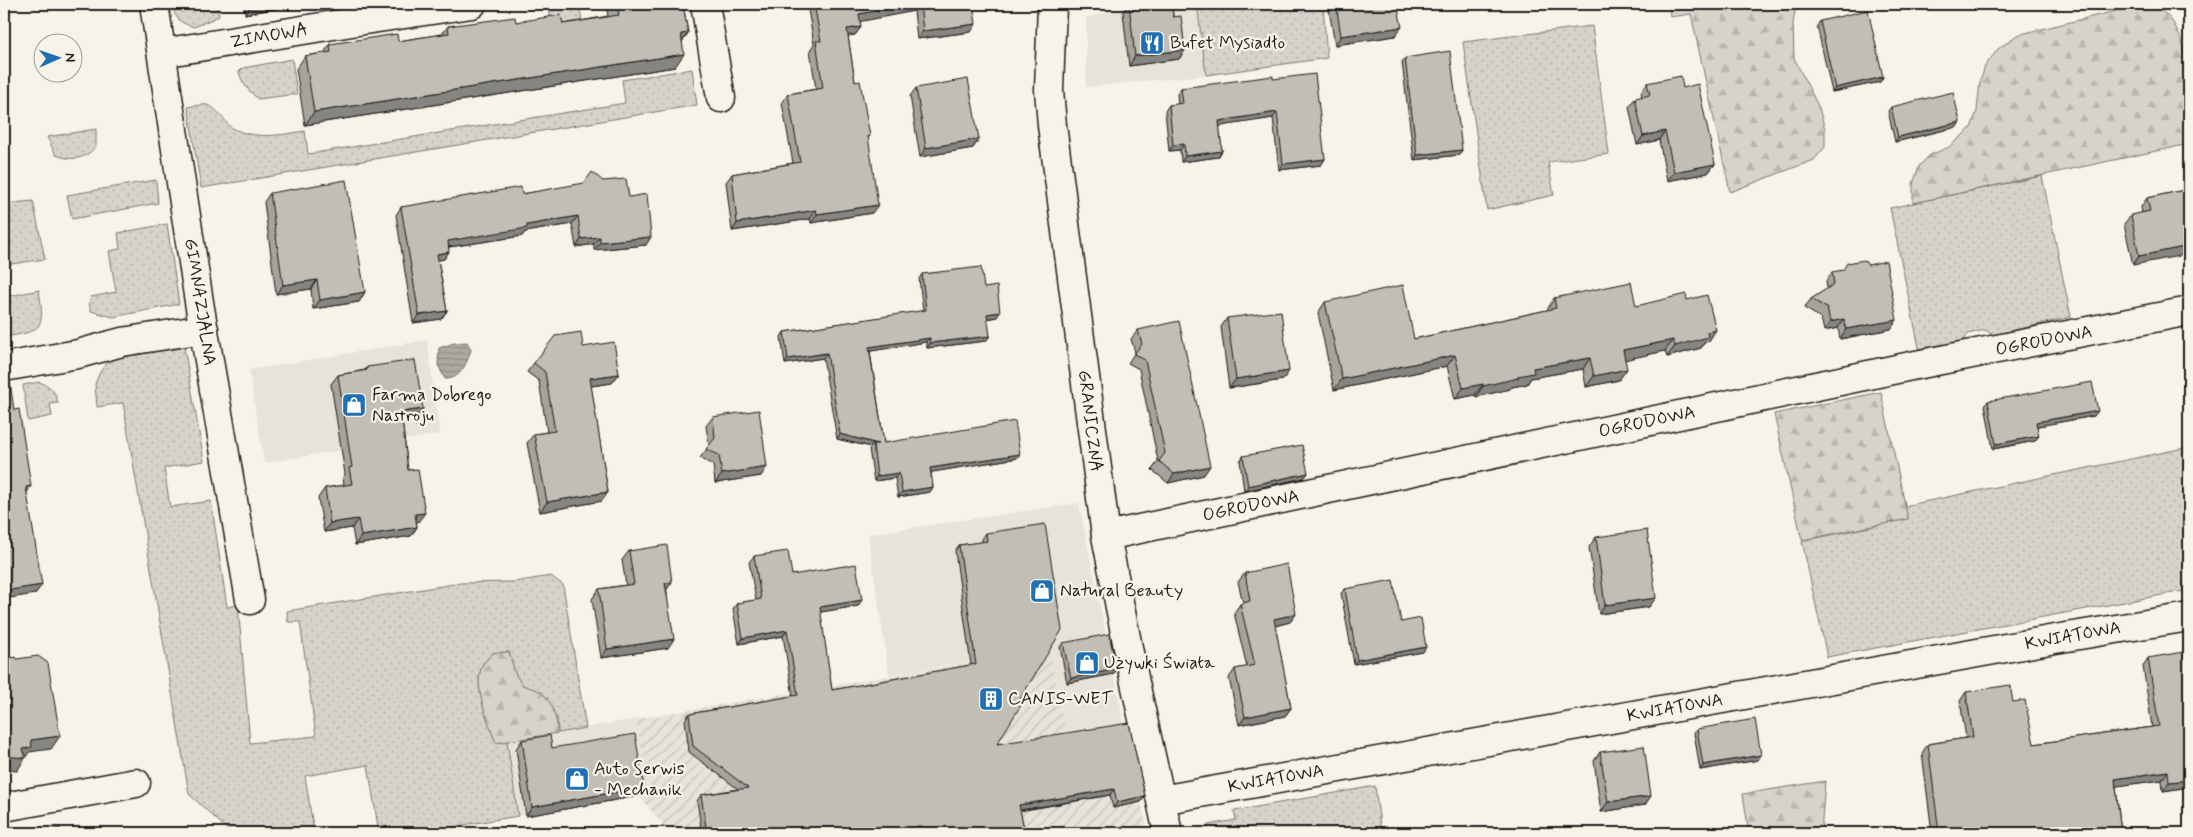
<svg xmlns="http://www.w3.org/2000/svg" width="2193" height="837" font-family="Mynerve,sans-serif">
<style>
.built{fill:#e6e3d9}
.industrial{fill:url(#industrial-furrows)}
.green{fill:url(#green-dots);stroke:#7a7874}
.forest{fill:url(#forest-firs);stroke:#7a7874}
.water{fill:url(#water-rules);stroke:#72716c}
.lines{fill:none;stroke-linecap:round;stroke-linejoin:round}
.minor-casing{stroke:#1c1c1c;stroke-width:31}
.minor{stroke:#f7f3e8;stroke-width:28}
.wall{fill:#a5a39c;stroke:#1c1c1c}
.shaded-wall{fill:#86857f;stroke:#1c1c1c}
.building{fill:#c0beb5;stroke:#1c1c1c}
.labels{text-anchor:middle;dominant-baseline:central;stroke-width:4.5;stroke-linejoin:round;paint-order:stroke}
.street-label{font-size:18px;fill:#1c1c1c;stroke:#f7f3e8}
.poi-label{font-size:18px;fill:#1c1c1c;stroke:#f7f3e8;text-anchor:start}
</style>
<defs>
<pattern id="industrial-furrows" width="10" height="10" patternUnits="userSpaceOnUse" patternTransform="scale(1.25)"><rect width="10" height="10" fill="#e6e3d9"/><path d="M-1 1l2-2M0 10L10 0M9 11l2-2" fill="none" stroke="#c5c2ba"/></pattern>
<pattern id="green-dots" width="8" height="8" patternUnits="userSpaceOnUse" patternTransform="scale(1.25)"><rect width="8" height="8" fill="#d7d3cb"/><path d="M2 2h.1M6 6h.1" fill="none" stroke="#b8b5ae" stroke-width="1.8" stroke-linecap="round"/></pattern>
<pattern id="forest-firs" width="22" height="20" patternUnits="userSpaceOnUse" patternTransform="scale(1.25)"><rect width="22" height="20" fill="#d7d3cb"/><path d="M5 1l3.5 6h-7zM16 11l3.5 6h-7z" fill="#b8b5ae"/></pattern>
<pattern id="water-rules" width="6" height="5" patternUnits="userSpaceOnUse" patternTransform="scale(1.25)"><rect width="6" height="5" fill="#aca9a2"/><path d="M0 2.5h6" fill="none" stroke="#8b8983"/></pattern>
</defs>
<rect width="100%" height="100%" fill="#f7f3e8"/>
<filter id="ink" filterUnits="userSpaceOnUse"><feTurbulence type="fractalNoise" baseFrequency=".02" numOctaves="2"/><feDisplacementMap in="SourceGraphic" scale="10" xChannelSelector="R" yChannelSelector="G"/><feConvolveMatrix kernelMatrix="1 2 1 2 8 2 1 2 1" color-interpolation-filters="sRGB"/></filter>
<g filter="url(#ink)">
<path class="built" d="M 1150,4 L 1197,4 L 1206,75 L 1086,87 L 1086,18 L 1118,9 Z
M 427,340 L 440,434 L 264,463 L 249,370 Z
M 1079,503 L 1125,728 L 1067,738 L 1048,649 L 889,675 L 868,534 Z
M 636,719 L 649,793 L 640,797 L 518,816 L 507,741 Z"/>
<path class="industrial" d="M 1049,649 L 1067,738 L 1125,728 L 1148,833 L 670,833 L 640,797 L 649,793 L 636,719 Z"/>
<path class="green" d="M 172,4 L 217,4 L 219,16 L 194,27 C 180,23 175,19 172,4 Z
M 548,4 L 579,4 L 583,27 L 560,30 L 551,21 Z
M 1197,4 L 1323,4 L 1327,58 L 1206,75 Z
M 1592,26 L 1609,154 L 1548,162 L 1554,195 L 1487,210 L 1463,42 Z
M 292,59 L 297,94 L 258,99 C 249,91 242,84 239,72 L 243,68 Z
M 692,69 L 697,105 L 201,188 L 188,107 C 209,103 210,103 224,119 C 226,122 229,126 232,128 C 255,140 281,135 305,131 L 308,154 L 625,103 L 622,80 Z
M 96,129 L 96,146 C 85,160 72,161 56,155 L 47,137 Z
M 2042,176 L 2071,317 L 1993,335 L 1985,330 L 1968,334 L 1963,341 L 1920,352 L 1890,208 Z
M 156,180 L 158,203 L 72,219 L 67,195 Z
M 33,201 L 45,259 L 4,265 L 4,204 Z
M 167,224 L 179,304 L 113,317 L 91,311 L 89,303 L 91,297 L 116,292 L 109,251 L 120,249 L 118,233 Z
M 39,290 C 45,330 42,331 4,337 L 4,297 Z
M 184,347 L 204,461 L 164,468 L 170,507 L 211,501 L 227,607 L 238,605 L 250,743 L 316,736 L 300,622 L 288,622 L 287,611 L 460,583 L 513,582 L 551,576 L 563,585 L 586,728 L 558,733 L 557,719 L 541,692 L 522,685 L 515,673 L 509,652 L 493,653 C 489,658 482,663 481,669 C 474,689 489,723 496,743 L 507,741 L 518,816 L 415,833 L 379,833 L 368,765 L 305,776 L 314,833 L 231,833 L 189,794 L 123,403 L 97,407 L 95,384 L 100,372 L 107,363 L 115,358 Z
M 39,382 C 51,386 55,391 58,403 L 50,404 L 52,416 L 28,421 L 23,385 Z
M 2189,447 L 2189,590 L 1827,657 L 1802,541 L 1908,519 L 1904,506 Z
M 1375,786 L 1381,833 L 1202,833 L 1207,825 L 1236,820 L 1234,811 Z"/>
<path class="forest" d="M 1669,4 L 1796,4 L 1793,24 L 1794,58 L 1819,108 L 1825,129 L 1825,147 L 1814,160 L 1730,192 L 1691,14 L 1670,17 Z
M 2149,7 C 2153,8 2159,9 2163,12 C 2193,32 2189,112 2189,144 L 1913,203 L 1913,184 L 1919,166 L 1930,155 L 1949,147 L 1971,128 L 1977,111 L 1980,82 L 1985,66 L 1998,49 L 2017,35 L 2128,8 Z
M 1881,392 L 1908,519 L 1802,540 L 1774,414 Z
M 509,652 L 515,673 L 522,685 C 528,687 536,689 541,692 C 553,701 557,720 558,733 L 496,743 C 489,724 474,689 481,669 C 482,663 489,658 493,653 Z
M 1825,781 L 1821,833 L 1749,833 L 1743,794 Z"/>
<path class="water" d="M 467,342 L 471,350 C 467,362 461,380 445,379 L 438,365 L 439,348 L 454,343 Z"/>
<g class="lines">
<defs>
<path id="minor" d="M 154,4 L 199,302 L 250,600
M 705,4 L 721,98
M 1052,4 L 1049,90 L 1052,125 L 1106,536 L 1134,678 L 1168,833
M 358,21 L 472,4
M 162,53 L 358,21 L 355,4
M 4,367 L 78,354 L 122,342 L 204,329
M 1106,536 L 1911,366 L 2189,311
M 1161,800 L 2055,639 L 2189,617
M 4,807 L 136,783"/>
</defs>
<use href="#minor" class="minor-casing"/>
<use href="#minor" class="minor"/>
</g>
<path class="wall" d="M 244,4 L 302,4 L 245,14 Z
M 606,4 L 683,4 L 688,33 L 682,42 L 675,67 L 305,125 L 296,69 L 305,56 L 324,53 L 330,44 L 398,41 L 442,34 L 448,26 L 516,22 L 563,24 L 608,16 Z
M 807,4 L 973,4 L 971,32 L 917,39 L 914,11 L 860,21 L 861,27 L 855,35 L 848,36 L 855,82 L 870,136 L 868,138 L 872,213 L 811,223 L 810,219 L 732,231 L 726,182 L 732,174 L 793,163 L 782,103 L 788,94 L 816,89 L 810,50 L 814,44 Z
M 1128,4 L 1172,4 L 1173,17 L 1185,50 L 1179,59 L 1129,66 L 1123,12 Z
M 1328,4 L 1397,4 L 1395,36 L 1335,45 Z
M 1820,21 L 1883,77 L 1880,82 L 1832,92 L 1817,26 Z
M 1405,58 L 1462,150 L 1459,155 L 1414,160 L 1402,62 Z
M 1273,79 L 1325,159 L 1321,165 L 1279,170 L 1273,118 L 1219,126 L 1222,151 L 1218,157 L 1181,162 L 1180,150 L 1169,151 L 1165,111 L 1169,105 L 1178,104 L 1177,94 L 1181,88 Z
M 1647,83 L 1683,88 L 1715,164 L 1708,173 L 1667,181 L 1659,140 L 1637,145 L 1629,107 L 1635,98 L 1642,97 L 1641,92 Z
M 916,88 L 979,139 L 973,148 L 920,157 L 910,96 Z
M 1891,107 L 1957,127 L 1895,142 L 1888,111 Z
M 603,181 L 629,197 L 646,245 L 594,250 L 594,244 L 576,247 L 572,224 L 525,232 L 522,236 L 449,247 L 444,259 L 438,260 L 447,311 L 441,319 L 413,323 L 396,215 L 401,207 L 522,194 Z
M 2189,189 L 2133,265 L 2124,224 L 2131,215 L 2142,213 L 2141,207 L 2147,198 Z
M 270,193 L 365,292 L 359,302 L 313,309 L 311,289 L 276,294 L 264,202 Z
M 1832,272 L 1891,329 L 1840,339 L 1838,328 L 1824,331 L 1821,318 L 1804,308 L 1811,299 L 1827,289 L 1826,281 Z
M 922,274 L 984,288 L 997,317 L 987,319 L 986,341 L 927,348 L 926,342 L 870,351 L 884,443 L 1017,458 L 931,472 L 933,487 L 930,492 L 898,497 L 895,478 L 874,481 L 869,449 L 871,447 L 837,439 L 823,358 L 785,364 L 781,337 L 784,332 L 923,311 L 919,279 Z
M 1554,298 L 1636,306 L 1687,300 L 1709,341 L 1705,342 L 1701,348 L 1667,357 L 1665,351 L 1625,359 L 1619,380 L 1586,387 L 1583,369 L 1531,378 L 1527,384 L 1512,387 L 1510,389 L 1476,397 L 1475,395 L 1455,399 L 1447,366 L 1334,390 L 1318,313 L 1325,302 L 1414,339 L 1547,310 Z
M 1227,318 L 1283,380 L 1229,388 L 1221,327 Z
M 1138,330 L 1204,475 L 1168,483 L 1152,470 L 1158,461 L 1139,369 L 1128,363 L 1135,352 L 1131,339 Z
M 583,347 L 619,374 L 612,383 L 591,386 L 608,492 L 602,501 L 540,512 L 527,443 L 534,434 L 547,432 L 539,381 L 527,372 L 534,363 Z
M 367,367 L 416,418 L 402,420 L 408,470 L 418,522 L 416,522 L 417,527 L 411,536 L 355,545 L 352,528 L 324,532 L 318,498 L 325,488 L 344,485 L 343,477 L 345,474 L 331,384 L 338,375 L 365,370 Z
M 1988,401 L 2094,416 L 2037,426 L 2035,441 L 1993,449 L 1985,405 Z
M 713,417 L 761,476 L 715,483 L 713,465 L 700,458 L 709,446 L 706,426 Z
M 1243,456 L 1308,473 L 1304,478 L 1244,491 L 1240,461 Z
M 986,533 L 1020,699 L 997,744 L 1145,796 L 1141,802 L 1113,808 L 1110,795 L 1020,811 L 1025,833 L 702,833 L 697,801 L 701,795 L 738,789 L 689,752 L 685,720 L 689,714 L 793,696 L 783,636 L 739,644 L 733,609 L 737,603 L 756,600 L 749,562 L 754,556 L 858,606 L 820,612 L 832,690 L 971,665 L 955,551 L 959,545 L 982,542 L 982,539 Z
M 1596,537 L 1649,607 L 1599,614 L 1589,547 Z
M 629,551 L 667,591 L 668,648 L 601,658 L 592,599 L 599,589 L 626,585 L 622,560 Z
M 1245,573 L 1296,614 L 1290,622 L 1275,626 L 1291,708 L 1285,716 L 1239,725 L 1229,678 L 1235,669 L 1247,667 L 1234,613 L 1240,604 L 1243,603 L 1238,582 Z
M 1345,589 L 1401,622 L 1423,652 L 1354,664 L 1341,593 Z
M 1063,643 L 1114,674 L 1067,683 L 1060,647 Z
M 2148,658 L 2189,787 L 2163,791 L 2162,780 L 2116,786 L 2121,833 L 1932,833 L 1922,753 L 1928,744 L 1966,738 L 1960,701 L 1966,692 L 2013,702 L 2034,744 L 2152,727 L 2143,666 Z
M 1697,729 L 1761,755 L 1758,760 L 1700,770 L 1694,733 Z
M 522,740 L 644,787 L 638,796 L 526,816 L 516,749 Z
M 1600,752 L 1645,805 L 1601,812 L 1594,761 Z"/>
<path class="shaded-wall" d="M 252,4 L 302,4 L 245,14 Z
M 915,4 L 919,4 L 914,11 L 853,23 L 859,14 Z
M 976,24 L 971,32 L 917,39 L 923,31 Z
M 861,27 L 855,35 L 841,37 L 847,29 Z
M 1402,27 L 1395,36 L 1335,45 L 1341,36 Z
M 688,33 L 679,46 L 681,34 Z
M 1185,50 L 1179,59 L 1129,66 L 1135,56 Z
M 684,54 L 675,67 L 305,125 L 314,112 Z
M 1883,77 L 1880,82 L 1832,92 L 1835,88 Z
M 1277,112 L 1273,118 L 1215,127 L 1219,121 Z
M 1960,122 L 1957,127 L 1895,142 L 1898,137 Z
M 1665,131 L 1659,140 L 1637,145 L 1643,136 Z
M 979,139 L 973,148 L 920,157 L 926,148 Z
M 1184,144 L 1180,150 L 1169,151 L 1173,145 Z
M 1462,150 L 1459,155 L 1414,160 L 1417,155 Z
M 1222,151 L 1218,157 L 1181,162 L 1185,156 Z
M 1325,159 L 1321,165 L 1279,170 L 1283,164 Z
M 1715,164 L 1708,173 L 1667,181 L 1674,172 Z
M 878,205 L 872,213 L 811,223 L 817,214 Z
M 816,210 L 810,219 L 732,231 L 737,223 Z
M 578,216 L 572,224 L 525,232 L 522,236 L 442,248 L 448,241 L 527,225 Z
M 600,237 L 594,244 L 576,247 L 581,239 Z
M 651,237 L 646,245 L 594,250 L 600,242 Z
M 2189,246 L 2189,254 L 2133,265 L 2139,256 Z
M 449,252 L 444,259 L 431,262 L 437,254 Z
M 317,280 L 311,289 L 276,294 L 283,285 Z
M 365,292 L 359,302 L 313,309 L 320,300 Z
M 447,311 L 441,319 L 413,323 L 419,315 Z
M 1000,312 L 997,317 L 983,319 L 987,314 Z
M 1844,319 L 1838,328 L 1824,331 L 1830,322 Z
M 1897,320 L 1891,329 L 1840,339 L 1846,329 Z
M 1716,330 L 1709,341 L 1705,342 L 1701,348 L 1667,357 L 1675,346 L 1707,332 Z
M 990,336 L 986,341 L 927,348 L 930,343 Z
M 930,338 L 926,342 L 866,352 L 869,347 Z
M 1673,340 L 1665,351 L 1615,362 L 1623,350 Z
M 827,353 L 823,358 L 785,364 L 788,359 Z
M 1455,355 L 1447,366 L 1334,390 L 1342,379 Z
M 1590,358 L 1583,369 L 1531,378 L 1527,384 L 1512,387 L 1510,389 L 1476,397 L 1483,386 L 1533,368 Z
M 1627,369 L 1619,380 L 1586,387 L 1594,376 Z
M 1289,371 L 1283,380 L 1229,388 L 1236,379 Z
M 619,374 L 612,383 L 584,387 L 590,378 Z
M 1483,384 L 1475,395 L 1455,399 L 1463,388 Z
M 423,409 L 416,418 L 395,421 L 401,412 Z
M 2098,411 L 2094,416 L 2033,427 L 2036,422 Z
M 840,434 L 878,444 L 873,444 L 871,447 L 837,439 Z
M 2039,436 L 2035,441 L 1993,449 L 1996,444 Z
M 1020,454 L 1017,458 L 927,473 L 930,468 Z
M 1210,466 L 1204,475 L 1168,483 L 1174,474 Z
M 767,467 L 761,476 L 715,483 L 722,474 Z
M 899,473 L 895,478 L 874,481 L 877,476 Z
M 1308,473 L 1304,478 L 1244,491 L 1248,486 Z
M 31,486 L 25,496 L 26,487 Z
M 933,487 L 930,492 L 898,497 L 902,492 Z
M 608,492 L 602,501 L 540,512 L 547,502 Z
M 425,513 L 418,522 L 409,523 L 415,514 Z
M 358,519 L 352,528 L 324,532 L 330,523 Z
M 417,527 L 411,536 L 355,545 L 361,536 Z
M 672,582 L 666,591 L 665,583 Z
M 42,585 L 35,594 L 4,599 L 4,591 Z
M 1656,598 L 1649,607 L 1599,614 L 1605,605 Z
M 862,600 L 858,606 L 815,613 L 820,607 Z
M 1296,614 L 1290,622 L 1267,628 L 1274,619 Z
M 787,630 L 783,636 L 739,644 L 743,638 Z
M 674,639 L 668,648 L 601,658 L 607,649 Z
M 1426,647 L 1423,652 L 1354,664 L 1357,660 Z
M 1117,669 L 1114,674 L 1067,683 L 1071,678 Z
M 1291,708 L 1285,716 L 1239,725 L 1245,717 Z
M 60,736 L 51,749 L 29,752 L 17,771 L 4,770 L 4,756 L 23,749 L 31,740 Z
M 1761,755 L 1758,760 L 1700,770 L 1703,765 Z
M 2168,771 L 2162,780 L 2110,787 L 2115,779 Z
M 2189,780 L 2189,787 L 2163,791 L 2169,782 Z
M 644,787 L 638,796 L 526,816 L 532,807 Z
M 1114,789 L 1110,795 L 1015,811 L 1019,805 Z
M 1145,796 L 1141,802 L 1113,808 L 1117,802 Z
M 1651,796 L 1645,805 L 1601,812 L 1608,802 Z"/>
<path class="building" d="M 617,4 L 683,4 L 688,33 L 681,34 L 684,54 L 314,112 L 305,56 L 331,52 L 330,44 L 397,34 L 398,41 L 449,33 L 448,26 L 515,17 L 516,22 L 561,15 L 563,24 L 619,15 Z
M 814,4 L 915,4 L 859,14 L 861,27 L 847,29 L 855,82 L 860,81 L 870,136 L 868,136 L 878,205 L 817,214 L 816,210 L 737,223 L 732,174 L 800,162 L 788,94 L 823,88 L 816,41 L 821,41 Z
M 920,4 L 973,4 L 976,24 L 923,31 Z
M 1129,4 L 1172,4 L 1173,17 L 1181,16 L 1185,50 L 1135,56 Z
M 1336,4 L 1397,4 L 1402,27 L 1341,36 Z
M 1868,10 L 1883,77 L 1835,88 L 1820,21 Z
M 1450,51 L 1462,150 L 1417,155 L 1405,58 Z
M 1315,74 L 1325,159 L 1283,164 L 1277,112 L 1219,121 L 1222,151 L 1185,156 L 1184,144 L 1173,145 L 1169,105 L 1183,103 L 1181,88 L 1273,76 L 1273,79 Z
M 1681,76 L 1683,88 L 1698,84 L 1715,164 L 1674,172 L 1665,131 L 1643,136 L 1635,98 L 1650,95 L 1647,83 Z
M 968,79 L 979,139 L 926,148 L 916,88 Z
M 1953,92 L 1960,122 L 1898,137 L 1891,107 Z
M 592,172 L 603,181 L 626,179 L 629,197 L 647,194 L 651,237 L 600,242 L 600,237 L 581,239 L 578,216 L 527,225 L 527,228 L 448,241 L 449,252 L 437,254 L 447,311 L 419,315 L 401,207 L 521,187 L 522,194 L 584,183 Z
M 346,180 L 365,292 L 320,300 L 317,280 L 283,285 L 270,193 Z
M 2189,189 L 2189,246 L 2139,256 L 2131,215 L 2150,211 L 2147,198 Z
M 1864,260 L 1868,265 L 1886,261 L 1897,320 L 1846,329 L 1844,319 L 1830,322 L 1827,308 L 1811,299 L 1834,284 L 1832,272 L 1843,270 L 1847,263 Z
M 981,267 L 984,288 L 997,286 L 1000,312 L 987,314 L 990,336 L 930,343 L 930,338 L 869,347 L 884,443 L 1015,421 L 1020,454 L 930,468 L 933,487 L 902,492 L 899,473 L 877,476 L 873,444 L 878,444 L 840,434 L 827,353 L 788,359 L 784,332 L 926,310 L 922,274 Z
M 1631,282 L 1636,306 L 1686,294 L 1687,300 L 1707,295 L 1716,330 L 1707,332 L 1708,337 L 1675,346 L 1673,340 L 1623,350 L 1627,369 L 1594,376 L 1590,358 L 1533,368 L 1534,373 L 1518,376 L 1518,378 L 1483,386 L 1483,384 L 1463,388 L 1455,355 L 1342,379 L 1325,302 L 1403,285 L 1414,339 L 1556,308 L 1554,298 Z
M 1281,311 L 1289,371 L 1236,379 L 1227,318 Z
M 1179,321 L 1210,466 L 1174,474 L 1159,461 L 1165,453 L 1145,360 L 1134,354 L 1142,344 L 1138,330 Z
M 581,332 L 583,347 L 614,342 L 619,374 L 590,378 L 608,492 L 547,502 L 534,434 L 555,431 L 545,372 L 534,363 L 555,336 Z
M 415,360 L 423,409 L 401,412 L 408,470 L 418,469 L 425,513 L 415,514 L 417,527 L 361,536 L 358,519 L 330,523 L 325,488 L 352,484 L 349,468 L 352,467 L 338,375 L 367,370 L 367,367 Z
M 10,382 L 14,410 L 19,409 L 31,486 L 26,487 L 42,585 L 4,591 L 4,383 Z
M 2092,382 L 2098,411 L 2036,422 L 2039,436 L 1996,444 L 1988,401 Z
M 759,410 L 767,467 L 722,474 L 719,455 L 706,449 L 715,438 L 713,417 Z
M 1302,445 L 1308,473 L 1248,486 L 1243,456 Z
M 1045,524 L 1062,630 L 1020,699 L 1021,705 L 997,744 L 1129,723 L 1145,796 L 1117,802 L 1114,789 L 1019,805 L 1025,833 L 720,833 L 706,827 L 701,795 L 748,788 L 693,746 L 689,714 L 798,695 L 787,630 L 743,638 L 737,603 L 761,599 L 754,556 L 788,551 L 792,575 L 856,564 L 862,600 L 820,607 L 832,690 L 976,664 L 959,545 L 987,541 L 986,533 Z
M 1647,530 L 1656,598 L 1605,605 L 1596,537 Z
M 667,545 L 672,582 L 665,583 L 674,639 L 607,649 L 599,589 L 634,584 L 629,551 Z
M 1287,564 L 1296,614 L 1274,619 L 1291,708 L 1245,717 L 1235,669 L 1255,665 L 1240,604 L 1250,601 L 1245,573 Z
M 1393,580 L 1401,622 L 1421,618 L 1426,647 L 1357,660 L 1345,589 Z
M 1109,634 L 1117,669 L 1071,678 L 1063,643 Z
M 2189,651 L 2189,780 L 2169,782 L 2168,771 L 2115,779 L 2121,833 L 1939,833 L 1928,744 L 1973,737 L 1966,692 L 2010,685 L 2013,702 L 2025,700 L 2034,744 L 2159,726 L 2148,658 Z
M 38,656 L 48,663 L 60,736 L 31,740 L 32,747 L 23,749 L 26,758 L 4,756 L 4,659 L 16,657 L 17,659 Z
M 1755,719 L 1761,755 L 1703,765 L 1697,729 Z
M 635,734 L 644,787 L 532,807 L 522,740 L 550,735 L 552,748 Z
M 1644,746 L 1651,796 L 1608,802 L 1600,752 Z
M 60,828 L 61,833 L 30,833 Z"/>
</g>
<defs>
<symbol id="restaurant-square" viewBox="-11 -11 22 22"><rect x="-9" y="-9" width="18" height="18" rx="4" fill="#1f6fb2" stroke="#f7f3e8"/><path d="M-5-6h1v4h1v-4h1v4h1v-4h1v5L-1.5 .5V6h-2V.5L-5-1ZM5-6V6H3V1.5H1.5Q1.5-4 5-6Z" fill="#fff"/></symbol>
<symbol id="shop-square" viewBox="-11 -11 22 22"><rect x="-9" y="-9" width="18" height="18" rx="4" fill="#1f6fb2" stroke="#f7f3e8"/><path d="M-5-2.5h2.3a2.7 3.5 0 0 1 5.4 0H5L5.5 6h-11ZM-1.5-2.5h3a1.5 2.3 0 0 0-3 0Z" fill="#fff"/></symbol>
<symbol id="building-square" viewBox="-11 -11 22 22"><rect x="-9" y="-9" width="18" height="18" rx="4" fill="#1f6fb2" stroke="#f7f3e8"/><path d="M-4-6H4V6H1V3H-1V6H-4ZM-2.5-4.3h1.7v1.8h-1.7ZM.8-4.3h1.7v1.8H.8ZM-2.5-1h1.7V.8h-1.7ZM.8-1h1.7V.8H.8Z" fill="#fff"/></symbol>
</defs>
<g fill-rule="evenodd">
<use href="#restaurant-square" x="1138" y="29" width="28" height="28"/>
<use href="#shop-square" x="340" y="391" width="28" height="28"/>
<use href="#shop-square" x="1028" y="577" width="28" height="28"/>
<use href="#shop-square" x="1073" y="649" width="28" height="28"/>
<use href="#building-square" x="977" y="685" width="28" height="28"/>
<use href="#shop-square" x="563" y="765" width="28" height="28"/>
</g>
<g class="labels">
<g class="street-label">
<text transform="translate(269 36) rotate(-10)">ZIMOWA</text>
<text transform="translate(200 302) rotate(81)">GIMNAZJALNA</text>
<text transform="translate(2044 341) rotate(-11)">OGRODOWA</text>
<text transform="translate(1090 421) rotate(83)">GRANICZNA</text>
<text transform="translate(1647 422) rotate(-12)">OGRODOWA</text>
<text transform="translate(1251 506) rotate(-12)">OGRODOWA</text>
<text transform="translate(2073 636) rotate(-10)">KWIATOWA</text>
<text transform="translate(1675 708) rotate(-10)">KWIATOWA</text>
<text transform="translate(1276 779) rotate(-10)">KWIATOWA</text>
</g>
<g class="poi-label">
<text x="1170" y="43">Bufet Mysiadło</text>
<text x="372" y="395">Farma Dobrego<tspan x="372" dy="21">Nastroju</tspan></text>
<text x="1060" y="591">Natural Beauty</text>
<text x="1104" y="663">Używki Świata</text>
<text x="1008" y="699">CANIS-WET</text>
<text x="594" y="769">Auto Serwis<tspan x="594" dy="21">- Mechanik</tspan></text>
</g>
</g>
<rect width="2193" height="837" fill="none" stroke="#f7f3e8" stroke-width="20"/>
<rect x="10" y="10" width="2173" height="817" fill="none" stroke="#1c1c1c" stroke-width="2" filter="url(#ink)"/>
<g transform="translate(58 58) rotate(88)"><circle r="24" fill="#f7f3e8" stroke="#9f9d96"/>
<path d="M0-4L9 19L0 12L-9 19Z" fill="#1f6fb2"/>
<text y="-8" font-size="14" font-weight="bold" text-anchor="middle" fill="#1c1c1c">N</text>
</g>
</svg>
